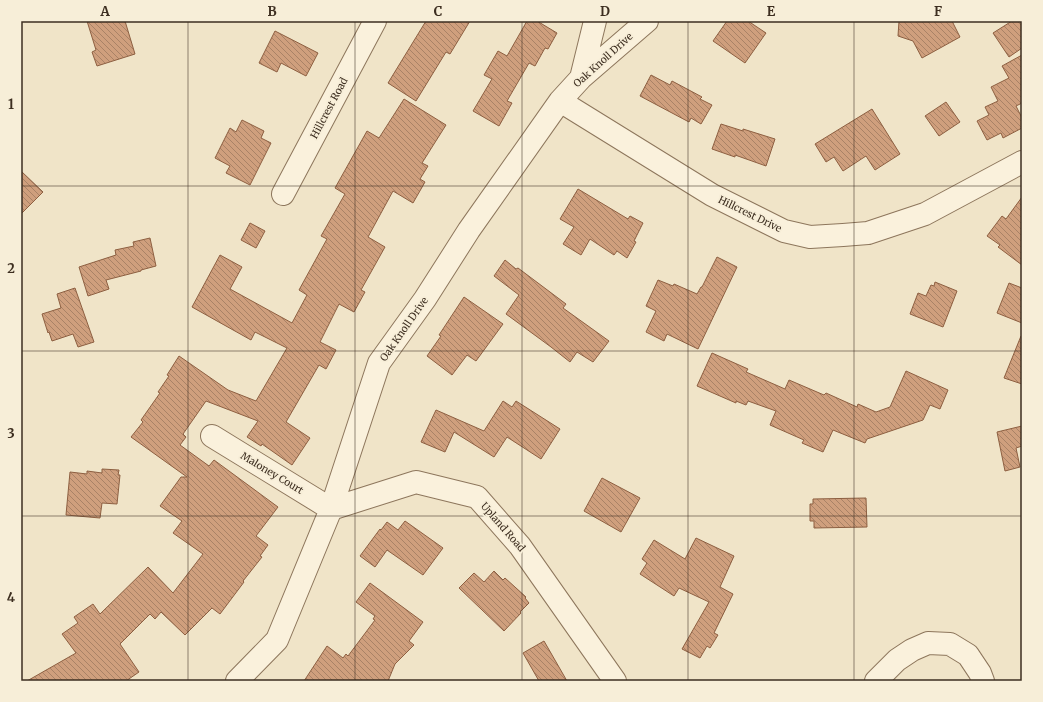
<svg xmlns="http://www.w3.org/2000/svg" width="1043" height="702" font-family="Merriweather,serif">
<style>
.building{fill:url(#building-back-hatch);stroke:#8d5f41}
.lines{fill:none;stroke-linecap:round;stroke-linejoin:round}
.minor-casing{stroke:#8d765c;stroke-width:24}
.minor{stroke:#faf1dc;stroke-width:22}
.grid{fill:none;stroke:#3d2e20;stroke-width:1;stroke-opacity:0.55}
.labels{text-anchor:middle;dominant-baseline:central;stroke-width:3.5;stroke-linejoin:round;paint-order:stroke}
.street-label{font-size:10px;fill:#3d2e20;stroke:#f7eed8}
.neatline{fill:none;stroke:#3d2e20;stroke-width:1.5}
.grid-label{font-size:13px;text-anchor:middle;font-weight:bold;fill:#3d2e20}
</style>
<defs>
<pattern id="building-back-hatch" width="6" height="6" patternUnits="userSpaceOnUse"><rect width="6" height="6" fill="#cf9f7d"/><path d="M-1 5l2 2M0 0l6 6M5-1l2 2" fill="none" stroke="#a98266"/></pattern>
</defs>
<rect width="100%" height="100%" fill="#f0e4c8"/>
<path class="building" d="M 87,21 L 125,21 L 135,54 L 97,66 L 92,52 L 96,50 Z
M 426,21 L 470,21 L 450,54 L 446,52 L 416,101 L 388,83 Z
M 527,21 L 537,21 L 557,33 L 548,49 L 545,48 L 535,66 L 529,63 L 507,101 L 512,103 L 499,126 L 473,111 L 492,79 L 484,75 L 498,51 L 507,56 Z
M 727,21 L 748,21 L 766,33 L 745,63 L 713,41 Z
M 899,21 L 952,21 L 960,37 L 922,58 L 913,41 L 898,36 Z
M 1012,21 L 1022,21 L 1022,48 L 1009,57 L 993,33 Z
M 275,31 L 318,53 L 306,76 L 281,63 L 277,72 L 259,63 Z
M 1022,55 L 1022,103 L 1016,106 L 1022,118 L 1022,128 L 1003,138 L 1001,133 L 987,140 L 977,121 L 989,115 L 985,107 L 998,101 L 991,87 L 1009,78 L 1002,66 Z
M 651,75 L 670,85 L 672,81 L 702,97 L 700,99 L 712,105 L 701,124 L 691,118 L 689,122 L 640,96 Z
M 404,99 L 446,125 L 422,163 L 428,166 L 420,179 L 425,182 L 413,203 L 393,191 L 368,237 L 385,247 L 361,290 L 365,292 L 354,312 L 339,304 L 320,342 L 336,350 L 326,369 L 319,365 L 286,422 L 310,438 L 292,465 L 262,444 L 261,446 L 247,437 L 258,421 L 206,401 L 183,434 L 186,437 L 180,445 L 209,466 L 214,460 L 278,507 L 256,536 L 268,545 L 260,556 L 262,557 L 243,581 L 244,582 L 220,614 L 212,608 L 185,635 L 161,612 L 155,619 L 150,614 L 120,644 L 139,672 L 126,681 L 27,681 L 76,653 L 62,634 L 78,623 L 74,617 L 93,604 L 100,614 L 148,567 L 173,593 L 203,554 L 173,533 L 182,521 L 160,506 L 181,477 L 187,477 L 131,437 L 143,422 L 141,420 L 160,393 L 158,392 L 169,376 L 167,375 L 179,356 L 228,390 L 256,401 L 287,348 L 255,332 L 251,340 L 192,307 L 220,255 L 242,267 L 230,289 L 292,323 L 307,295 L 299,290 L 327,239 L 321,236 L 345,194 L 335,188 L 367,131 L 379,138 Z
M 946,102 L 960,122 L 939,136 L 925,116 Z
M 872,109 L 900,154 L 875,170 L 866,156 L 843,171 L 834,157 L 826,162 L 815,144 Z
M 242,120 L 264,131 L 261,138 L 271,143 L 250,185 L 226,173 L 230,166 L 215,158 L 230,128 L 236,132 Z
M 721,124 L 743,131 L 743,129 L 775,139 L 766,166 L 735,155 L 735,157 L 712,149 Z
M 21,171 L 43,192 L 21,214 Z
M 578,189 L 628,219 L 630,216 L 643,223 L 634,241 L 636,242 L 627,258 L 617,251 L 614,255 L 590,239 L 581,255 L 563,244 L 574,227 L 560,219 Z
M 1022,197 L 1022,265 L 998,247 L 1000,245 L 987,236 L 1002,216 L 1006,219 Z
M 250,223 L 265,231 L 256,248 L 241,240 Z
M 150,238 L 156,266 L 141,270 L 141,271 L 106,280 L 109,289 L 88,296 L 79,267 L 116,255 L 115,250 L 134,246 L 133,242 Z
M 717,257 L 737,267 L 698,349 L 667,334 L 664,341 L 646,332 L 656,311 L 646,306 L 658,280 L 673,286 L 674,284 L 697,294 L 701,287 L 702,287 Z
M 505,260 L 516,269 L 518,268 L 566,304 L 563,308 L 609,341 L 593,362 L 577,352 L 570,362 L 551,347 L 506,314 L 519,295 L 494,276 Z
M 935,282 L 957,291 L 943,327 L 910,314 L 918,293 L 926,296 L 931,285 L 934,286 Z
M 1009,283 L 1022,288 L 1022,323 L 997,313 Z
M 75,288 L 94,342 L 78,347 L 73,334 L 52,341 L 49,332 L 48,333 L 42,314 L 61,308 L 57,294 Z
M 464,297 L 503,324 L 476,361 L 467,355 L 452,375 L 427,356 L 441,336 L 439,335 Z
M 1021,336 L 1022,336 L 1022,384 L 1004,378 Z
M 712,353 L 748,369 L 746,372 L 785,389 L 789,380 L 824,395 L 826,393 L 857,407 L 858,404 L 876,412 L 890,407 L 906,371 L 948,390 L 940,409 L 930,405 L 923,420 L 867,439 L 865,443 L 833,430 L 823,452 L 802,443 L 804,440 L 770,425 L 776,411 L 748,401 L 746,405 L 736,401 L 736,403 L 697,386 Z
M 503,401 L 512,407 L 516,401 L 560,429 L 541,459 L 507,437 L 494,457 L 454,432 L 445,452 L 421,442 L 436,410 L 484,431 Z
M 1022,426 L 1022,446 L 1016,448 L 1020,467 L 1005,471 L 997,432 Z
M 102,469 L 119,470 L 118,475 L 120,475 L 117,504 L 102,503 L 100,518 L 66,515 L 70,472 L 87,474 L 87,471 L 102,473 Z
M 602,478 L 640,498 L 621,532 L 584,511 Z
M 866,498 L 867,527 L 814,528 L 814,521 L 810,521 L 810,504 L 813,504 L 813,499 Z
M 405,521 L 443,548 L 423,575 L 387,550 L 375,567 L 360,556 L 380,529 L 381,530 L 387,522 L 398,530 Z
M 696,538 L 734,556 L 720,587 L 733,594 L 714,633 L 718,635 L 710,648 L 707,646 L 700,658 L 682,649 L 709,602 L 679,588 L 674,596 L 640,574 L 647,563 L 642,559 L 654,540 L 685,559 Z
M 494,571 L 503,580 L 505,578 L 526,597 L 525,598 L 529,603 L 520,612 L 521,613 L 504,631 L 459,588 L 474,573 L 484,582 Z
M 370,583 L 423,622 L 409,641 L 414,645 L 395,664 L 388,681 L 304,681 L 327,646 L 343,658 L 346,654 L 348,656 L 375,620 L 373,619 L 375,616 L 356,602 Z
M 544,641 L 567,681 L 539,681 L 523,653 Z"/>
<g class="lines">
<defs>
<path id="minor" d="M 581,78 L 595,21
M 560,101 L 712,195 L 784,231 L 810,237 L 843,235 L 868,233 L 925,214 L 1022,162
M 283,194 L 375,21
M 212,436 L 331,509 L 416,482 L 477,497 L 520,546 L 615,681
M 237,681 L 277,640 L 331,509 L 379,363 L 425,299 L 469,230 L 560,101 L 581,78 L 647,21
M 876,681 L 897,660 L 912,650 L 928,643 L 950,644 L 968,655 L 980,673 L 983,681"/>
</defs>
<use href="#minor" class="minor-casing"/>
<use href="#minor" class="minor"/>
</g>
<path class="grid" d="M 188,21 L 188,681M 355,21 L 355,681M 522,21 L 522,681M 688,21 L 688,681M 854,21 L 854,681M 21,186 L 1022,186M 21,351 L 1022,351M 21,516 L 1022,516"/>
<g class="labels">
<g class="street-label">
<text transform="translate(603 60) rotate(-42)">Oak Knoll Drive</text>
<text transform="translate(329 108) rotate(-62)">Hillcrest Road</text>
<text transform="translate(750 214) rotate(26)">Hillcrest Drive</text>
<text transform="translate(404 329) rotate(-55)">Oak Knoll Drive</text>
<text transform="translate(272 473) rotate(31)">Maloney Court</text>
<text transform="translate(503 527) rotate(49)">Upland Road</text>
</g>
</g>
<rect width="1043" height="702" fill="none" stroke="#f7eed8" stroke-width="44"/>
<rect x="22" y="22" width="999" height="658" class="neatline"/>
<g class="grid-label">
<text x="105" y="16">A</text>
<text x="272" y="16">B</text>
<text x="438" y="16">C</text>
<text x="605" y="16">D</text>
<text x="771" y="16">E</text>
<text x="938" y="16">F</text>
<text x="11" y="109">1</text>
<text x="11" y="273">2</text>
<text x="11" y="438">3</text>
<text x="11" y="602">4</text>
</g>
</svg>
